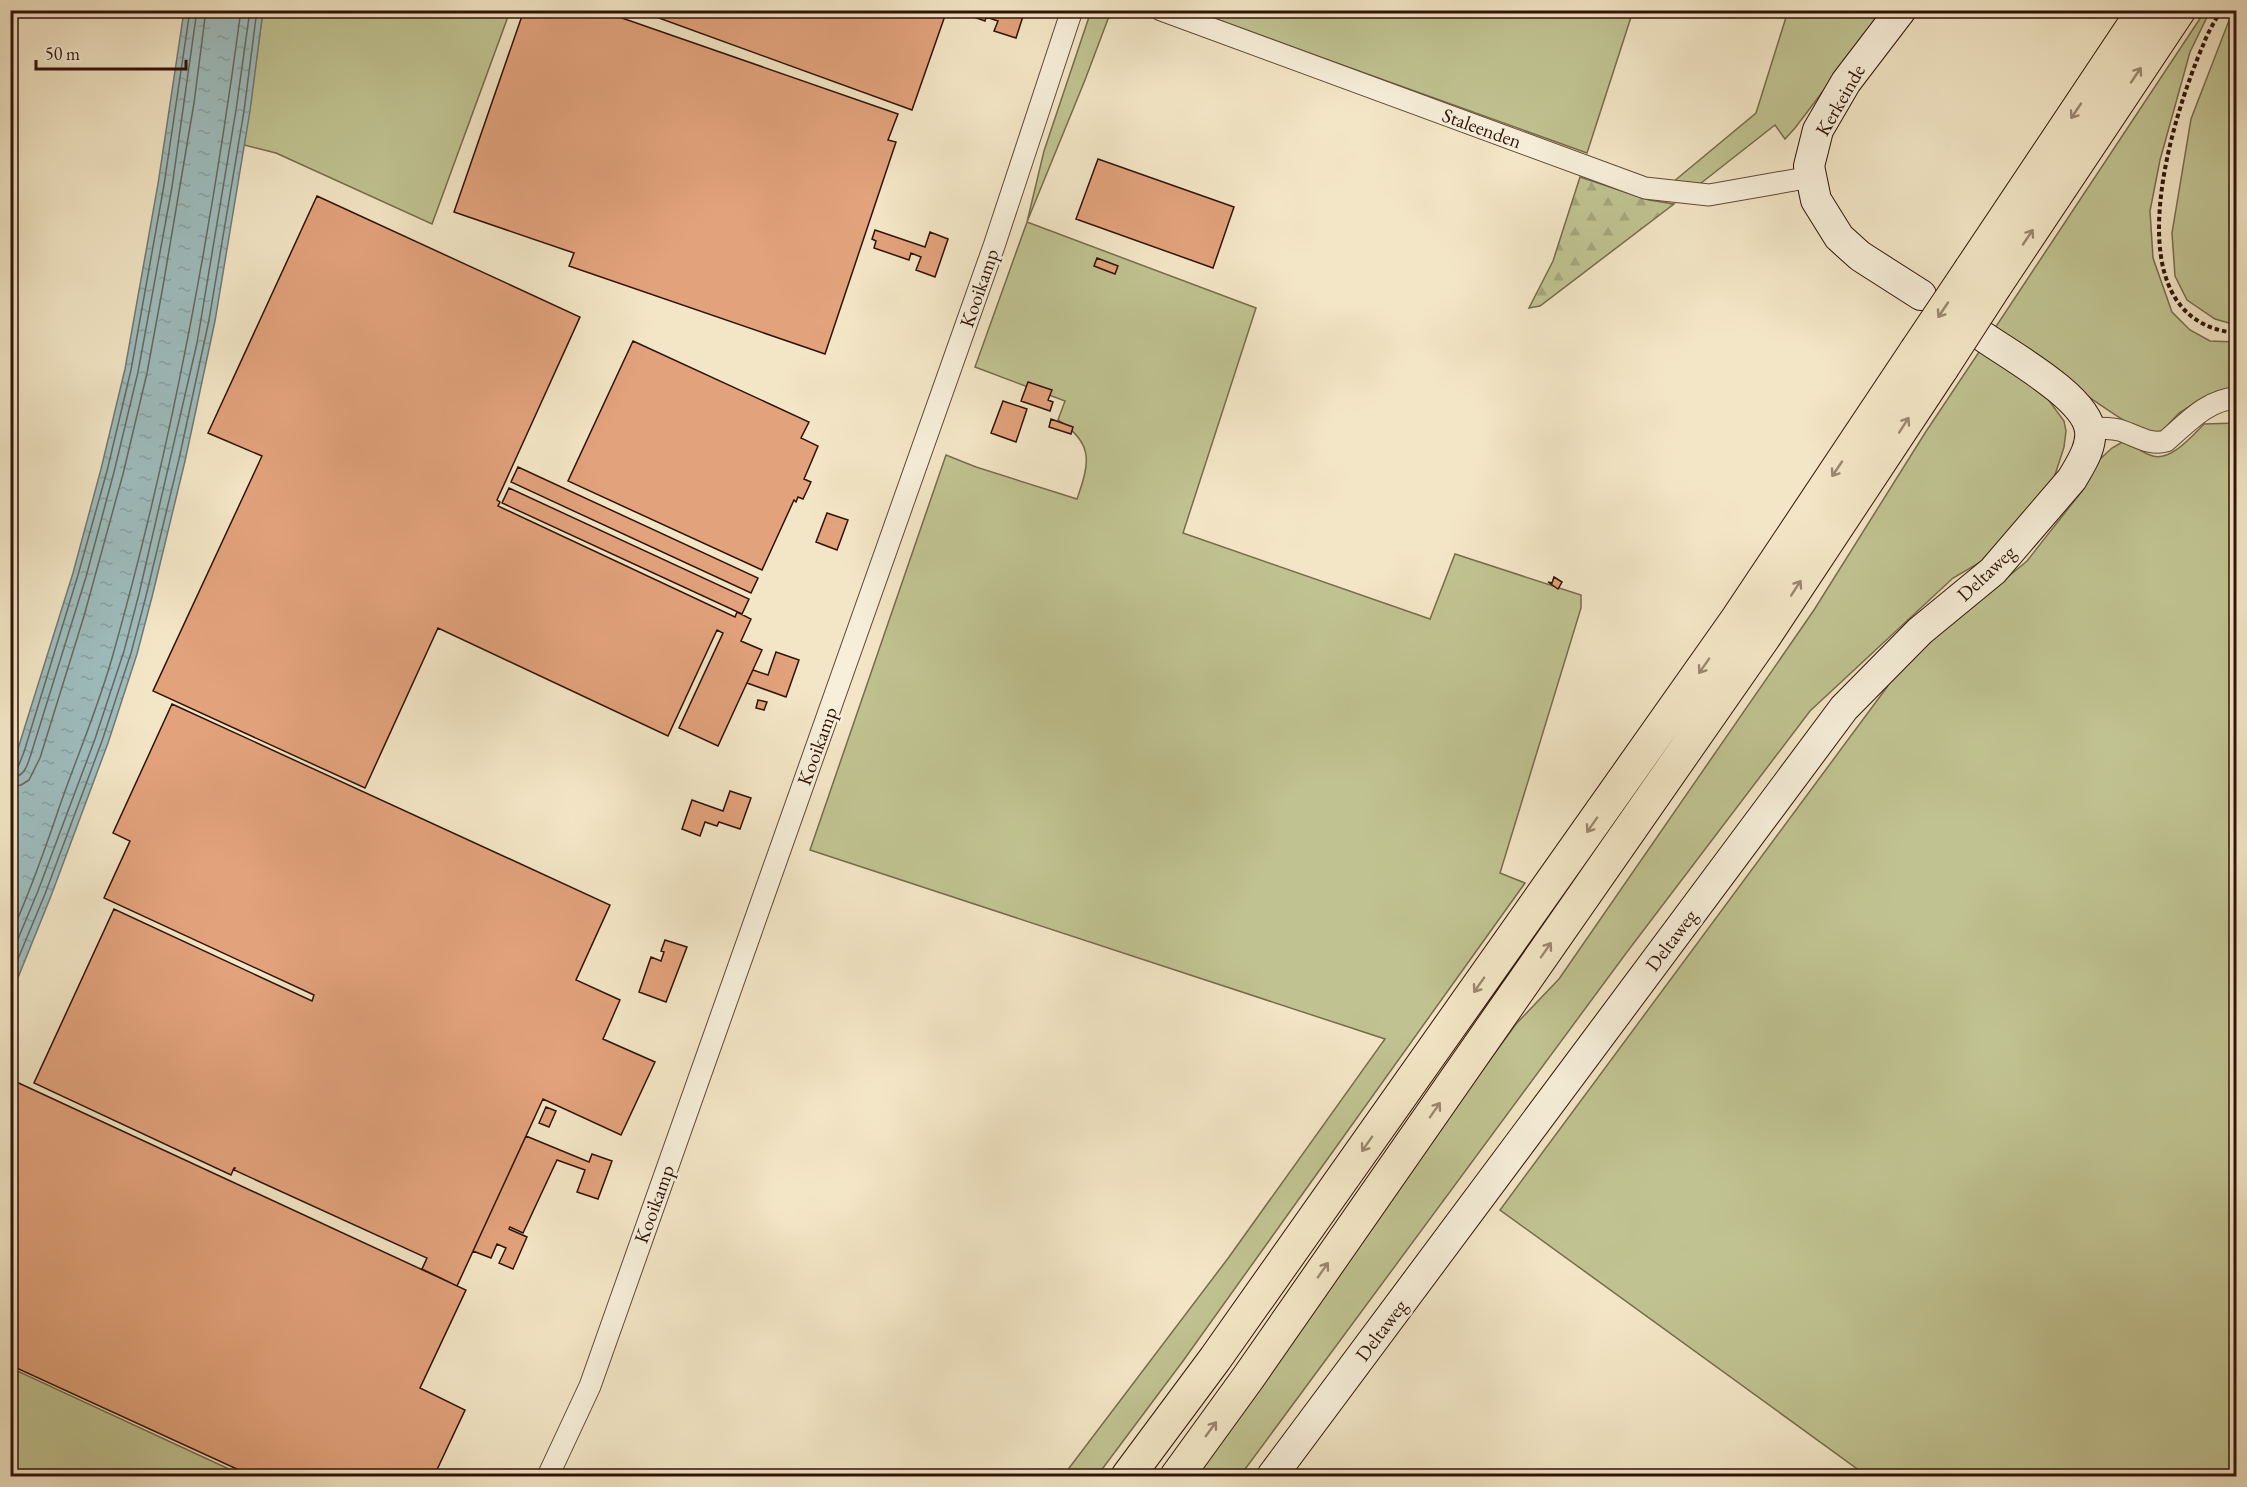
<svg xmlns="http://www.w3.org/2000/svg" width="2247" height="1487" font-family="'EB Garamond',serif">
<style>
.grass{fill:#c0c391;stroke:#786b4c;stroke-width:1.5}
.forest{fill:url(#forest-firs);stroke:#786b4c;stroke-width:1.5}
.water{fill:url(#water-ripples);stroke:#727975;stroke-width:1.5}
.lines{fill:none;stroke-linecap:round;stroke-linejoin:round}
.shore{stroke:#676863;stroke-width:1.5}
.building{fill:#e2a27c;stroke:#301308;stroke-width:1.5}
.street-casing{stroke:#614838;stroke-width:23}
.secondary-casing{stroke:#301308;stroke-width:32}
.highway-casing{stroke:#301308;stroke-width:35}
.path{stroke:#301308;stroke-width:4;stroke-dasharray:4.5 3;stroke-linecap:butt}
.street{stroke:#f7efda;stroke-width:21}
.secondary{stroke:#f7efda;stroke-width:30}
.highway{stroke:#f3e6c6;stroke-width:33}
.highway-bridge-casing{stroke:#301308;stroke-width:35;stroke-linecap:butt}
.highway-bridge{stroke:#f3e6c6;stroke-width:33}
.oneway{stroke:#9b8770}
.labels{text-anchor:middle;dominant-baseline:central;stroke-width:5;stroke-linejoin:round;paint-order:stroke}
.street-label{font-size:20px;fill:#301308;stroke:#f7efda}
</style>
<defs>
<pattern id="forest-firs" width="22" height="20" patternUnits="userSpaceOnUse" patternTransform="scale(1.5)"><rect width="22" height="20" fill="#c0c391"/><path d="M5 1l3.5 6h-7zM16 11l3.5 6h-7z" fill="#a5a77c"/></pattern>
<pattern id="water-ripples" width="26" height="14" patternUnits="userSpaceOnUse" patternTransform="scale(1.5)"><rect width="26" height="14" fill="#9ebdbe"/><path d="M2 4q2-2 4 0t4 0M15 11q2-2 4 0t4 0" fill="none" stroke="#88a2a2"/></pattern>
</defs>
<rect width="100%" height="100%" fill="#f3e6c6"/>
<filter id="stains"><feTurbulence type="fractalNoise" baseFrequency=".00333" numOctaves="4"/><feColorMatrix values="0 0 0 0 .2 0 0 0 0 .09 0 0 0 0 .02 0 0 0 .5 -.17"/></filter>
<radialGradient id="worn" r=".72"><stop offset=".6" stop-color="#630" stop-opacity="0"/><stop offset="1" stop-color="#630" stop-opacity=".3"/></radialGradient>
<path class="grass" d="M 2236,10 L 2236,325 L 2215,319 L 2187,300 L 2175,276 L 2172,233 L 2191,119 L 2228,23 Z
M 263,11 L 510,11 L 432,224 L 276,153 L 244,145 Z
M 1111,11 L 1085,80 L 1027,222 L 1256,308 L 1183,533 L 1430,619 L 1455,554 L 1581,595 L 1581,608 L 1500,873 L 1525,883 L 1183,1361 L 1097,1476 L 1063,1476 L 1229,1257 L 1385,1039 L 810,850 L 946,455 L 976,467 L 1077,499 C 1090,462 1094,443 1058,420 L 1065,401 L 975,367 L 1027,222 L 1044,151 L 1090,14 Z
M 1192,11 L 1633,11 L 1587,153 Z
M 1788,11 L 1884,11 L 1795,128 L 1785,139 L 1775,125 L 1696,187 L 1673,182 L 1756,113 Z
M 2205,11 L 2210,11 L 2190,52 L 2160,160 L 2150,211 L 2153,258 L 2172,312 L 2190,330 L 2210,341 L 2236,342 L 2236,392 L 2204,397 L 2179,413 L 2162,431 L 2145,434 C 2093,402 2044,365 1993,331 Z
M 1981,349 L 2045,395 L 2064,421 L 2066,431 L 2064,447 L 2052,484 L 1984,560 L 1953,578 L 1810,711 L 1627,952 L 1240,1476 L 1186,1476 L 1516,1024 L 1559,979 L 1814,610 L 1925,433 Z
M 2236,423 L 2236,1476 L 1867,1476 L 1500,1210 L 1887,687 L 1897,669 L 2027,561 L 2082,491 L 2099,460 L 2112,448 L 2126,440 C 2133,445 2141,452 2150,455 C 2169,464 2192,436 2204,424 Z
M 10,1368 L 11,1368 L 244,1476 L 11,1476 Z"/>
<path class="forest" d="M 1580,177 L 1649,200 L 1674,204 L 1540,306 L 1529,308 L 1553,261 Z"/>
<path class="water" d="M 184,11 L 263,11 L 250,111 L 215,321 L 185,461 L 152,597 L 137,654 L 108,743 L 51,896 L 11,995 L 11,771 L 73,573 L 101,469 L 125,369 L 158,184 Z"/>
<g class="lines">
<path class="shore" d="M 10,770 L 18,767 L 24,752 L 78,575 L 107,471 L 131,370 L 164,185 L 190,10
M 10,778 C 25,777 27,766 31,754 L 86,577 L 114,472 L 138,372 L 172,187 L 197,10
M 10,787 L 21,785 L 29,780 L 40,758 L 84,616 L 123,474 L 147,373 L 163,286 L 194,103 L 206,10
M 10,936 C 28,897 43,855 57,814 C 75,760 99,707 114,651 C 173,442 212,227 241,10
M 10,958 L 38,891 L 95,739 L 124,651 L 139,594 L 197,343 L 236,110 L 250,10
M 10,978 L 45,894 L 102,741 L 131,653 L 146,596 L 179,459 L 209,320 L 244,111 L 257,10"/>
</g>
<path class="building" d="M 524,10 L 599,10 L 898,114 L 888,140 L 896,142 L 825,354 L 569,266 L 574,253 L 454,212 Z
M 637,10 L 947,10 L 912,110 Z
M 954,10 L 1025,10 L 1016,38 L 994,31 L 998,21 L 986,17 L 985,21 Z
M 1098,159 L 1234,207 L 1213,268 L 1076,219 Z
M 317,196 L 580,317 L 497,500 L 500,502 L 498,506 L 735,617 L 737,612 L 751,619 L 741,641 L 762,650 L 718,746 L 679,728 L 723,633 L 717,630 L 668,736 L 438,628 L 365,788 L 153,691 L 262,456 L 208,433 Z
M 875,230 L 925,247 L 930,232 L 948,239 L 935,277 L 916,270 L 921,257 L 911,253 L 909,260 L 874,248 L 876,241 L 872,239 Z
M 1097,258 L 1118,266 L 1115,274 L 1094,266 Z
M 633,341 L 809,422 L 801,438 L 818,446 L 804,479 L 811,482 L 803,499 L 798,497 L 796,502 L 794,500 L 762,570 L 568,481 Z
M 1028,382 L 1052,390 L 1048,400 L 1053,402 L 1050,411 L 1021,401 Z
M 1003,401 L 1027,409 L 1016,442 L 991,433 Z
M 1051,419 L 1073,427 L 1071,434 L 1049,427 Z
M 518,467 L 758,578 L 751,593 L 511,482 Z
M 509,488 L 749,599 L 742,614 L 502,503 Z
M 827,513 L 848,520 L 837,550 L 816,542 Z
M 1554,577 L 1562,582 L 1558,589 L 1548,582 L 1552,583 Z
M 776,652 L 799,660 L 786,697 L 747,683 L 753,670 L 768,675 Z
M 758,700 L 767,702 L 764,710 L 756,708 Z
M 172,704 L 610,905 L 576,980 L 620,1000 L 603,1039 L 655,1062 L 621,1135 L 543,1099 L 457,1286 L 422,1269 L 427,1258 L 234,1170 L 235,1168 L 234,1168 L 231,1175 L 34,1083 L 114,909 L 312,1001 L 314,995 L 104,898 L 130,841 L 113,833 Z
M 730,791 L 751,798 L 740,829 L 719,822 L 717,826 L 705,822 L 700,836 L 682,829 L 692,800 L 723,811 Z
M 665,940 L 687,947 L 666,1002 L 639,992 L 651,957 L 661,961 L 664,952 L 661,951 Z
M 10,1079 L 466,1290 L 420,1388 L 465,1410 L 434,1476 L 252,1476 L 10,1365 Z
M 546,1107 L 556,1111 L 549,1127 L 539,1123 Z
M 526,1136 L 589,1162 L 592,1154 L 612,1161 L 598,1199 L 577,1192 L 585,1170 L 557,1160 L 523,1233 L 510,1227 L 509,1229 L 527,1237 L 513,1269 L 499,1263 L 506,1248 L 497,1244 L 491,1258 L 473,1251 Z"/>
<g class="lines">
<defs>
<path id="street" d="M 1161,10 L 1645,188 L 1709,195 L 1811,177
M 2090,428 C 2099,428 2110,428 2119,430 C 2136,435 2149,446 2166,441 C 2188,422 2207,400 2236,398
M 548,1476 L 590,1386 L 994,246 L 1072,10"/>
<path id="secondary" d="M 1901,10 L 1846,82 L 1818,130 L 1809,166 L 1816,200 L 1839,237 L 1860,256 L 1921,295
M 1272,1476 L 1844,708 L 1920,631 L 1993,571 L 2072,479 C 2080,465 2092,448 2090,431 C 2087,398 2011,356 1984,337"/>
<path id="highway" d="M 1971,269 L 2144,10
M 1995,286 L 2179,10
M 1128,1476 L 1215,1359 L 1738,618 L 1916,351
M 1177,1476 L 1248,1378 L 1764,637 L 1942,368"/>
</defs>
<use href="#street" class="street-casing"/>
<use href="#secondary" class="secondary-casing"/>
<use href="#highway" class="highway-casing"/>
<path class="path" d="M 2221,10 C 2215,21 2208,32 2204,43 C 2172,116 2107,320 2236,333"/>
<use href="#street" class="street"/>
<use href="#secondary" class="secondary"/>
<use href="#highway" class="highway"/>
<defs>
<path id="highway-bridge" d="M 1916,351 L 1971,269
M 1942,368 L 1995,286"/>
</defs>
<use href="#highway-bridge" class="highway-bridge-casing"/>
<use href="#highway-bridge" class="highway-bridge"/>
</g>
<defs><path id="oneway-shaft" d="M-6 0H5M1.5-3L5.5 0L1.5 3" fill="none" stroke-width="1.6" stroke-linecap="round" stroke-linejoin="round" transform="scale(1.5)"/></defs>
<g class="oneway">
<use href="#oneway-shaft" transform="translate(2136 75) rotate(-56)"/>
<use href="#oneway-shaft" transform="translate(2076 111) rotate(124)"/>
<use href="#oneway-shaft" transform="translate(2028 237) rotate(-56)"/>
<use href="#oneway-shaft" transform="translate(1943 310) rotate(124)"/>
<use href="#oneway-shaft" transform="translate(1904 425) rotate(-57)"/>
<use href="#oneway-shaft" transform="translate(1837 469) rotate(124)"/>
<use href="#oneway-shaft" transform="translate(1796 588) rotate(-57)"/>
<use href="#oneway-shaft" transform="translate(1704 666) rotate(125)"/>
<use href="#oneway-shaft" transform="translate(1592 825) rotate(125)"/>
<use href="#oneway-shaft" transform="translate(1546 950) rotate(-55)"/>
<use href="#oneway-shaft" transform="translate(1479 985) rotate(125)"/>
<use href="#oneway-shaft" transform="translate(1435 1110) rotate(-55)"/>
<use href="#oneway-shaft" transform="translate(1367 1144) rotate(125)"/>
<use href="#oneway-shaft" transform="translate(1323 1270) rotate(-55)"/>
<use href="#oneway-shaft" transform="translate(1211 1429) rotate(-54)"/>
</g>
<g class="labels">
<g class="street-label">
<text transform="translate(1840 100) rotate(-60)">Kerkeinde</text>
<text transform="translate(1482 128) rotate(20)">Staleenden</text>
<text transform="translate(979 288) rotate(-71)">Kooikamp</text>
<text transform="translate(1986 573) rotate(-43)">Deltaweg</text>
<text transform="translate(817 746) rotate(-70)">Kooikamp</text>
<text transform="translate(1671 940) rotate(-53)">Deltaweg</text>
<text transform="translate(654 1204) rotate(-70)">Kooikamp</text>
<text transform="translate(1381 1330) rotate(-53)">Deltaweg</text>
</g>
</g>
<rect width="2247" height="1487" fill="none" stroke="#f3e6c6" stroke-width="36"/>
<rect x="12" y="12" width="2223" height="1463" fill="none" stroke="#301308" stroke-width="3"/>
<rect x="18" y="18" width="2211" height="1451" fill="none" stroke="#301308" stroke-width="1.5"/>
<path d="M36 60v9h150v-9" fill="none" stroke="#301308" stroke-width="3"/>
<text x="45" y="60" font-size="18" fill="#301308" stroke="#f7efda" stroke-width="4.5" paint-order="stroke">50 m</text>
<rect width="100%" height="100%" filter="url(#stains)"/>
<rect width="100%" height="100%" fill="url(#worn)"/>
</svg>
